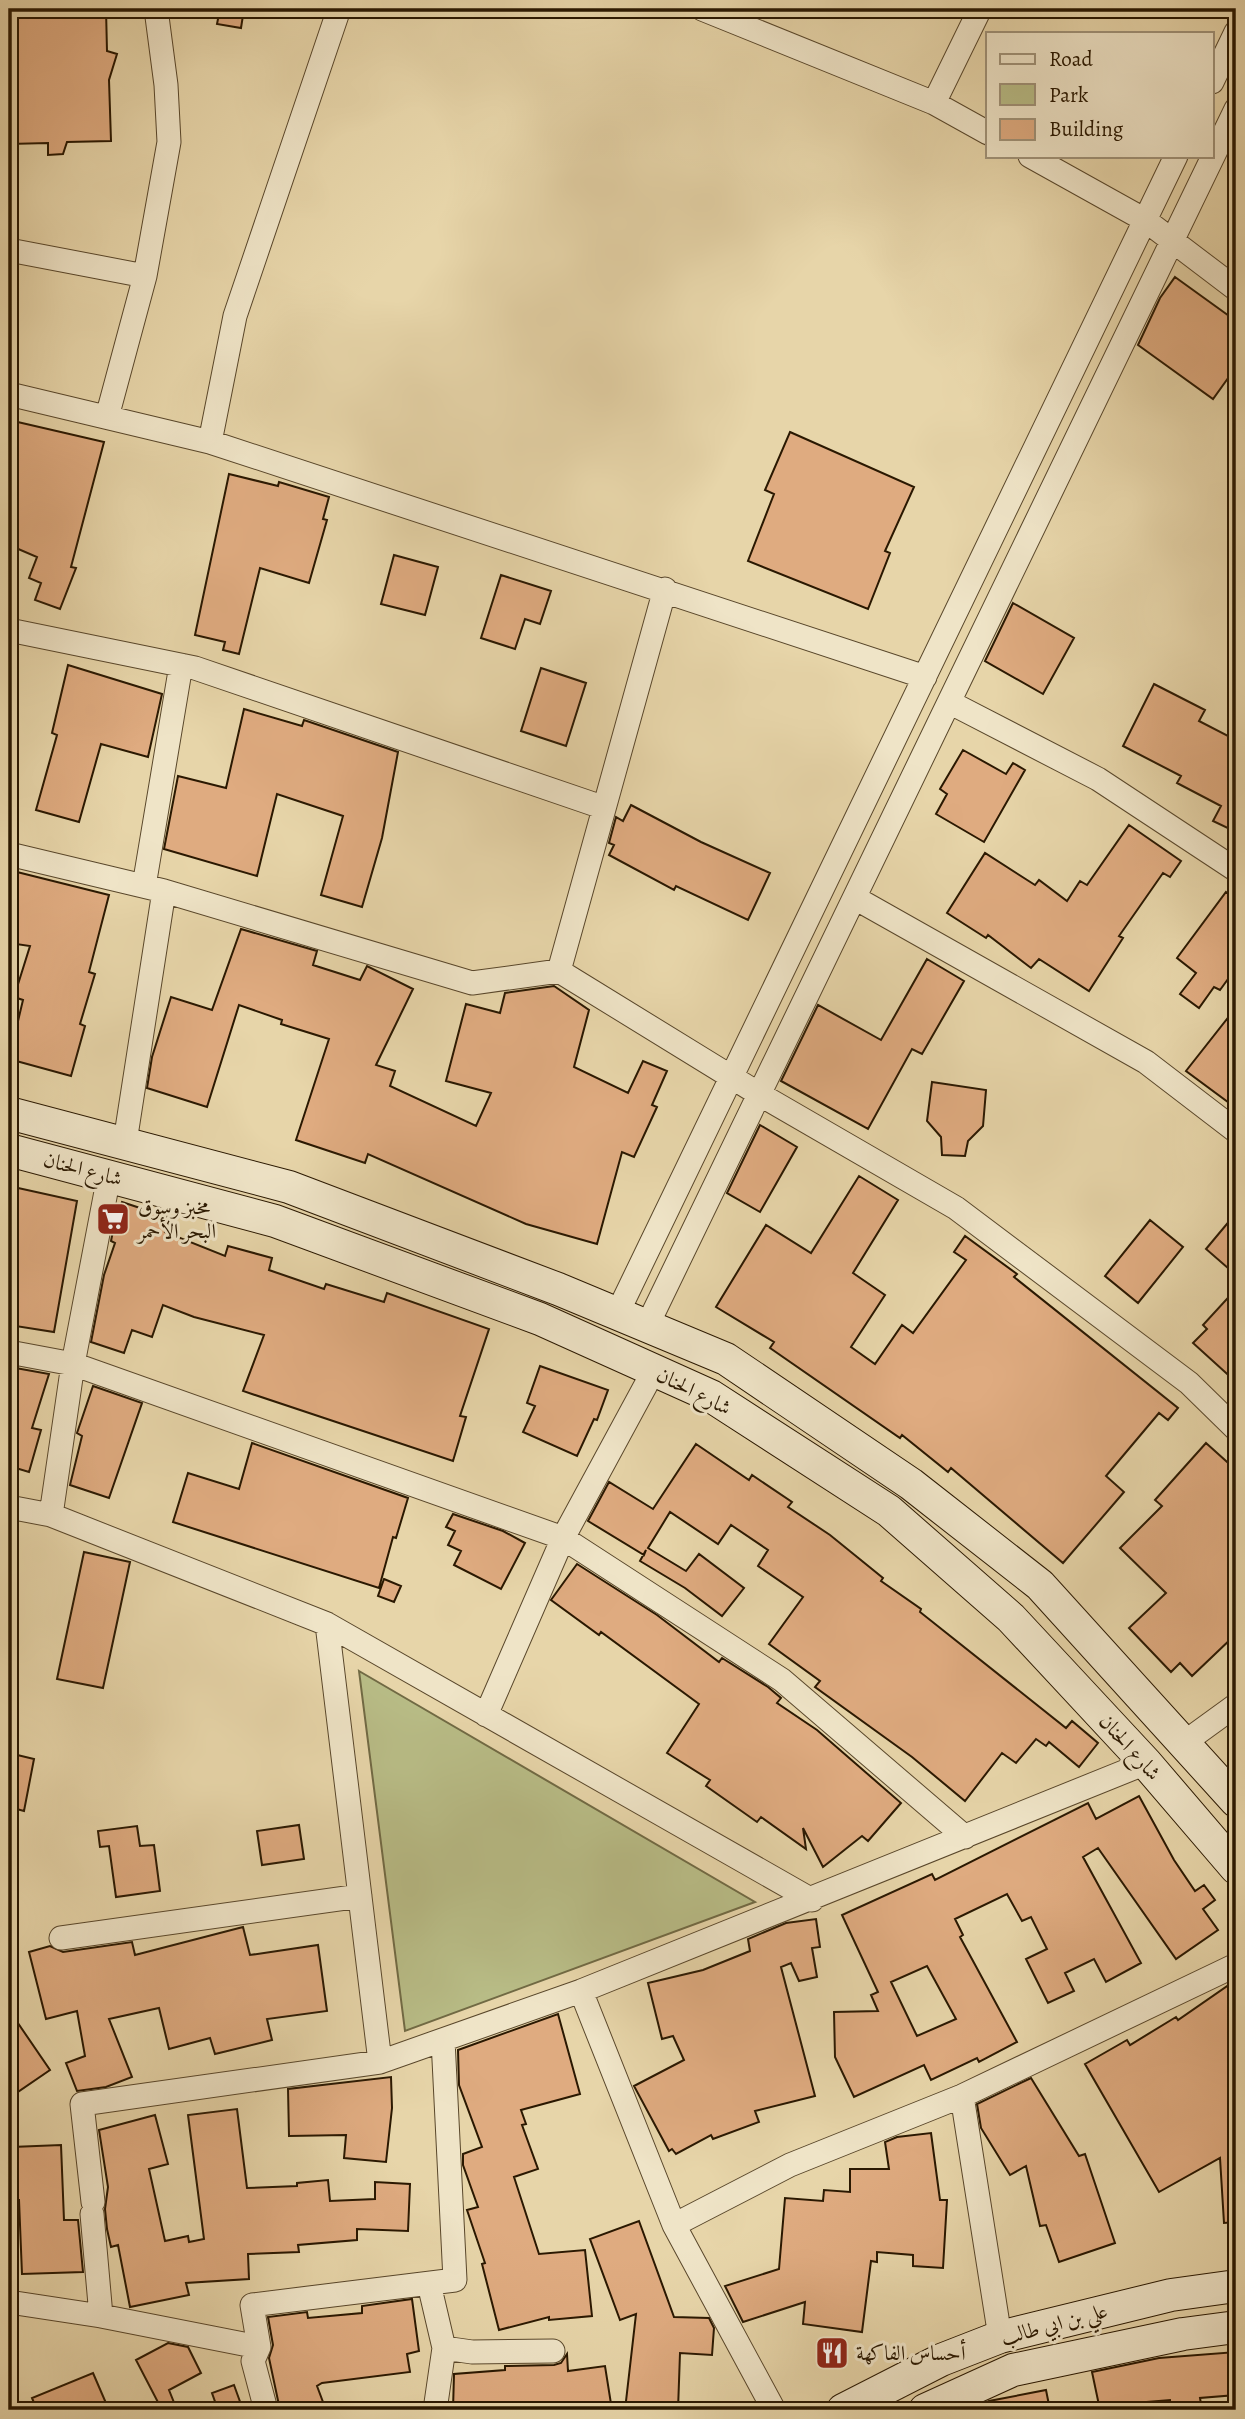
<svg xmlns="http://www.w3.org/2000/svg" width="1245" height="2419" font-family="Alegreya,Amiri,serif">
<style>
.green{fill:#b8bc86;stroke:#716a44;stroke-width:2}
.building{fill:#dfab80;stroke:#2a1801;stroke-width:2;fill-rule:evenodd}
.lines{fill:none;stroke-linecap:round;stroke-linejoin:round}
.minor-casing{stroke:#59472b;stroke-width:25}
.secondary-casing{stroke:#2a1801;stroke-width:34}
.minor{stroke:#efe4c7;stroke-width:23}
.secondary{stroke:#efe4c7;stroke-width:32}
.labels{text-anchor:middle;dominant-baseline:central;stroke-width:6;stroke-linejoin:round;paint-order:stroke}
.street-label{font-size:21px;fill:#2a1801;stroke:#efe4c7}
.poi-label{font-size:21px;fill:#2a1801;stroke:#efe4c7;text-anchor:start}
</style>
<rect width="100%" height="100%" fill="#e7d5a9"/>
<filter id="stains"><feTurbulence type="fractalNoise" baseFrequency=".00286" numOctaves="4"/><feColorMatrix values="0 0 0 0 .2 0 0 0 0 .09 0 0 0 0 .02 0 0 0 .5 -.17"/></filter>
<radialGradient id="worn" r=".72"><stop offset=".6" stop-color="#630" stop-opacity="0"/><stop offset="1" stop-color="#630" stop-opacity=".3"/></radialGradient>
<path class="green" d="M 359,1671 L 755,1902 L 405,2031 Z"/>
<path class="building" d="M 9,9 L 106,9 L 107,51 L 117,54 L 109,80 L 111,141 L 67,142 L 63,154 L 48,155 L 48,143 L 9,144 Z
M 220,9 L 244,9 L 241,28 L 217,24 Z
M 1175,277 L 1236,321 L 1236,367 L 1213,399 L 1138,345 L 1160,298 Z
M 9,420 L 104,442 L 71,567 L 76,568 L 60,609 L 35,600 L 41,583 L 29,578 L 37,557 L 9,545 Z
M 790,432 L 914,487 L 885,551 L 890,553 L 868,609 L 748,561 L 774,494 L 765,490 Z
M 229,474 L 278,486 L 279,482 L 329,497 L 323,519 L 327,520 L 309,583 L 260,568 L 239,654 L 223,650 L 225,642 L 195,635 Z
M 394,555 L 438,567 L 425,615 L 381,604 Z
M 501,575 L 551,591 L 540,624 L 525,619 L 515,649 L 481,638 Z
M 1013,603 L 1074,638 L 1043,694 L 985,661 Z
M 68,665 L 162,694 L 148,757 L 101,744 L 79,822 L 36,810 L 57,735 L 52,733 Z
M 541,668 L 586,683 L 566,746 L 521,731 Z
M 1154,684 L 1205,710 L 1199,721 L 1236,740 L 1236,832 L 1213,821 L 1221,806 L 1177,783 L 1181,776 L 1123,746 Z
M 244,709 L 302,726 L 304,720 L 398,752 L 382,838 L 362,907 L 321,895 L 343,816 L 277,794 L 257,876 L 164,849 L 178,776 L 226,788 Z
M 963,750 L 1006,774 L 1013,763 L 1025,770 L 984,842 L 936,814 L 947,794 L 940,789 Z
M 631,805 L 701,842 L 770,873 L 748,920 L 676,886 L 674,890 L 609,855 L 614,845 L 609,843 L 616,817 L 623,821 Z
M 1129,825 L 1181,861 L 1170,877 L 1163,873 L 1119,936 L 1123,938 L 1089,991 L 1039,959 L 1031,968 L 988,935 L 986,938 L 947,913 L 985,853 L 1035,885 L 1039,880 L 1067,901 L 1080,881 L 1087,885 Z
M 9,870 L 109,895 L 89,972 L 95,974 L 80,1024 L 85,1026 L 71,1076 L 9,1059 L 23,1000 L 14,997 L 30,946 L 9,943 Z
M 1226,892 L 1236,899 L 1236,968 L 1220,990 L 1214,987 L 1199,1008 L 1180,994 L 1196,973 L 1177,958 Z
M 241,929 L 317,951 L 313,965 L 360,980 L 367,966 L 413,989 L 376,1065 L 395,1071 L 390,1086 L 476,1126 L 491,1093 L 446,1081 L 466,1004 L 500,1013 L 505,993 L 554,986 L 589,1010 L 574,1067 L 628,1093 L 643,1061 L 667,1071 L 652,1105 L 657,1107 L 634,1157 L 622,1152 L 597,1244 L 526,1224 L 368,1154 L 365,1163 L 296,1140 L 329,1039 L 281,1024 L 282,1020 L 239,1005 L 207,1107 L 147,1088 L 152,1057 L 171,997 L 212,1010 Z
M 927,959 L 964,981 L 922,1054 L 912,1049 L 868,1129 L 781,1081 L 818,1005 L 881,1040 Z
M 1227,1019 L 1236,1027 L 1236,1108 L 1186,1071 Z
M 932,1082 L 986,1090 L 983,1126 L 968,1141 L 965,1156 L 942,1155 L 941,1137 L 927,1121 Z
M 760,1125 L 797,1147 L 760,1212 L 727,1193 Z
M 859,1176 L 898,1200 L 853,1273 L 885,1295 L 851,1347 L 875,1364 L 902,1325 L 913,1333 L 966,1260 L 954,1252 L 965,1236 L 1017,1274 L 1014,1277 L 1178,1408 L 1168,1420 L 1159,1413 L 1106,1476 L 1124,1492 L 1063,1563 L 951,1468 L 948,1472 L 902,1435 L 900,1438 L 770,1348 L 774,1342 L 716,1307 L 766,1225 L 811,1253 Z
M 9,1186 L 77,1201 L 54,1332 L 9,1325 Z
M 122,1202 L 170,1218 L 165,1232 L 225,1256 L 228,1246 L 272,1258 L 269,1270 L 324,1289 L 326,1284 L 384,1302 L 387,1293 L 489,1329 L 460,1416 L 466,1417 L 453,1461 L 243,1391 L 264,1335 L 194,1317 L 163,1305 L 152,1337 L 132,1330 L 124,1353 L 91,1342 L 104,1275 L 115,1243 L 111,1241 L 114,1226 Z
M 1236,1213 L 1236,1275 L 1206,1249 Z
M 1150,1220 L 1183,1247 L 1138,1303 L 1105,1276 Z
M 1236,1289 L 1236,1382 L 1193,1343 L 1207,1329 L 1203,1325 Z
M 540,1366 L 608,1390 L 597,1420 L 594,1419 L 577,1456 L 523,1432 L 535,1406 L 527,1403 Z
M 10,1367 L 49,1374 L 32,1428 L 41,1430 L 29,1472 L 9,1466 Z
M 93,1386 L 142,1403 L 109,1498 L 70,1485 L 82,1436 L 77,1433 Z
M 252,1443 L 408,1498 L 396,1538 L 393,1537 L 379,1588 L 173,1522 L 188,1473 L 239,1489 Z
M 1206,1443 L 1236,1470 L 1236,1634 L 1192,1676 L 1180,1663 L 1171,1672 L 1129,1628 L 1166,1593 L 1120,1548 L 1162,1506 L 1155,1500 Z
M 696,1444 L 749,1480 L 752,1475 L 792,1502 L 788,1507 L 830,1535 L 883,1578 L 881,1581 L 921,1609 L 920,1612 L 1066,1728 L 1072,1721 L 1098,1743 L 1079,1767 L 1049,1742 L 1046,1746 L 1036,1739 L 1016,1763 L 1002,1753 L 965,1801 L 912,1757 L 815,1687 L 820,1681 L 769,1644 L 803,1597 L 758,1566 L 768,1550 L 731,1525 L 718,1544 L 670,1512 L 648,1548 L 686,1571 L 699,1554 L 744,1588 L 722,1616 L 685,1588 L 640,1561 L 646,1550 L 644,1555 L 588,1521 L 609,1482 L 653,1509 Z
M 453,1514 L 503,1531 L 525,1543 L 501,1589 L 454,1565 L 461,1551 L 448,1545 L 455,1531 L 446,1527 Z
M 84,1552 L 130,1562 L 103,1688 L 57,1679 Z
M 577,1564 L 657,1615 L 719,1662 L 722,1658 L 768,1687 L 781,1698 L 777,1703 L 817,1730 L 901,1803 L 868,1841 L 862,1836 L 823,1867 L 803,1828 L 806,1849 L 761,1817 L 757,1822 L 706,1786 L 710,1780 L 667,1753 L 699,1704 L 601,1632 L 599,1635 L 551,1600 Z
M 384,1579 L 401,1586 L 394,1602 L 378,1596 Z
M 9,1753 L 34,1759 L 24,1811 L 9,1807 Z
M 1139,1796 L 1174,1860 L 1195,1891 L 1204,1885 L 1215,1900 L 1203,1909 L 1218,1930 L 1176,1959 L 1098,1848 L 1083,1857 L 1141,1963 L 1106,1982 L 1094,1959 L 1065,1973 L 1074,1991 L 1048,2003 L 1026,1959 L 1047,1949 L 1031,1917 L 1022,1921 L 1007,1894 L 955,1919 L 963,1935 L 960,1937 L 1017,2042 L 979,2062 L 977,2058 L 931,2080 L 924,2065 L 854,2097 L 835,2057 L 834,2012 L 878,2011 L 871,1995 L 878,1992 L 842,1915 L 932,1874 L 935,1880 L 1088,1803 L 1096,1819 ZM 927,1966 L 956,2019 L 917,2036 L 891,1982 Z
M 299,1825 L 304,1859 L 262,1865 L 257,1831 Z
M 137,1826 L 140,1846 L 154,1845 L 160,1891 L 116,1897 L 109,1846 L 100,1847 L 98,1831 Z
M 816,1919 L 820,1947 L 812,1948 L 817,1977 L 799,1981 L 791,1963 L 781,1967 L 815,2096 L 755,2111 L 759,2122 L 713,2139 L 711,2135 L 676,2154 L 672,2149 L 669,2151 L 634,2086 L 684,2060 L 673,2036 L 662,2039 L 648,1983 L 703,1970 L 750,1951 L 748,1939 L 786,1923 Z
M 243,1927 L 250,1955 L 318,1945 L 327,2011 L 267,2019 L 272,2040 L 215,2054 L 210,2038 L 169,2049 L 159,2008 L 109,2019 L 132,2077 L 106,2087 L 77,2091 L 66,2063 L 85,2056 L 77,2011 L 46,2019 L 29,1952 L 50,1946 L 63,1952 L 132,1942 L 135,1955 Z
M 1236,1980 L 1236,2222 L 1224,2223 L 1220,2158 L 1159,2192 L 1085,2064 L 1127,2040 L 1130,2045 L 1176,2017 L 1178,2020 Z
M 9,2010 L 50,2070 L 9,2098 Z
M 558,2014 L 580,2094 L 521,2110 L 526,2124 L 522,2125 L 538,2169 L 514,2177 L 539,2254 L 585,2250 L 592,2316 L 549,2320 L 549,2317 L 499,2330 L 482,2264 L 485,2263 L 467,2210 L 478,2207 L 463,2165 L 463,2154 L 482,2147 L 459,2085 L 458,2050 Z
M 391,2077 L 392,2108 L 386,2162 L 344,2158 L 346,2135 L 289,2136 L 288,2089 Z
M 1031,2078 L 1079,2156 L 1085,2154 L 1115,2243 L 1059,2262 L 1046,2225 L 1040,2226 L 1026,2166 L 1010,2175 L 981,2128 L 977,2104 Z
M 237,2109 L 247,2188 L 297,2186 L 297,2183 L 328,2180 L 330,2201 L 375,2199 L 375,2182 L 410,2184 L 408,2231 L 357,2229 L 357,2240 L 298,2245 L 299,2252 L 248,2254 L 249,2279 L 186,2283 L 189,2295 L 130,2307 L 118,2245 L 111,2247 L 107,2229 L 105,2209 L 108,2187 L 99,2130 L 155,2115 L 168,2164 L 149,2169 L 165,2241 L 188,2236 L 189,2242 L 204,2239 L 188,2115 Z
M 931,2133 L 940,2200 L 947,2200 L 943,2268 L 913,2266 L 913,2255 L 877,2252 L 877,2262 L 871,2261 L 862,2332 L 803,2324 L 805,2302 L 743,2322 L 725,2286 L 779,2269 L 785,2198 L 823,2201 L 824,2190 L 850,2192 L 850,2169 L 889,2169 L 885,2142 L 897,2137 Z
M 61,2145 L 64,2220 L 78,2220 L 83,2272 L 22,2274 L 19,2200 L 15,2200 L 12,2147 Z
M 639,2221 L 674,2317 L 709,2318 L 714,2328 L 712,2355 L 680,2353 L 678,2410 L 625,2410 L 636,2314 L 620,2320 L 590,2239 Z
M 412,2299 L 419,2351 L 407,2354 L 410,2372 L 322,2383 L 317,2386 L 326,2410 L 280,2410 L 269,2358 L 273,2345 L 268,2317 L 307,2312 L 308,2318 L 362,2313 L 362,2306 Z
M 168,2343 L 188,2347 L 201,2373 L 169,2390 L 177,2410 L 162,2410 L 136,2360 Z
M 1236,2352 L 1236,2395 L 1200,2398 L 1202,2410 L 1171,2410 L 1170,2400 L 1135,2403 L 1136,2409 L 1128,2410 L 1100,2410 L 1092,2372 L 1159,2358 Z
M 567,2354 L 568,2371 L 605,2366 L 612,2410 L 453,2410 L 454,2374 L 505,2370 L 505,2366 L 554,2365 L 561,2363 Z
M 93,2373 L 109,2410 L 37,2410 L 32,2398 Z
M 234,2385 L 243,2410 L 218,2410 L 212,2393 Z
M 1046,2390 L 1050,2410 L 980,2410 L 979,2406 L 989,2401 Z"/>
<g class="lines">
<defs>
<path id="minor" d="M 702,9 L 934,103 L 988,133
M 1212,82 L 1236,32
M 934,103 L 980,9
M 1030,156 L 1145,220 L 1236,289
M 9,250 L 145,276
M 9,394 L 210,442 L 925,677
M 107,417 L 145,276 L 169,142 L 166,85 L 156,9
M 210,442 L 235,316 L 339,9
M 9,630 L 195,668 L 602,807
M 949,702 L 1098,779 L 1236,870
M 9,854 L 164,891 L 472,983 L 559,971 L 759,1094 L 956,1208 L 1189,1383 L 1236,1429
M 144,886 L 181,665
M 855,898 L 1146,1062 L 1236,1131
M 559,971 L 665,589
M 125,1142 L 164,891
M 617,1314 L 1176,156
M 647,1326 L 1236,109
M 9,1352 L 73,1364 L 563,1538 L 782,1680 L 965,1837
M 9,1507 L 51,1515 L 327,1624 L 812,1900
M 51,1515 L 73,1364 L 109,1176
M 327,1624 L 380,2062
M 486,1715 L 563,1538 L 654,1370
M 1185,1742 L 1236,1705
M 61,1938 L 360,1896
M 581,1991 L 674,2225 L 774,2410
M 962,2096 L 1000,2337
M 93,2202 L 82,2104 L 380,2062 L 581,1991 L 1146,1763
M 92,2214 L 101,2316
M 674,2225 L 790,2165 L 962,2096 L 1236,1965
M 429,2284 L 444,2348 L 435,2410
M 9,2302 L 101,2316 L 259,2347
M 444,2348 L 472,2352 L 553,2351
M 266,2410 L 253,2361 L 259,2347 L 252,2305 L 455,2280 L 443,2040"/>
<path id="secondary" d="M 9,1113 L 289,1187 L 558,1289 L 726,1359 L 911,1484 L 1040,1585 L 1236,1801
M 9,1150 L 275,1221 L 540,1319 L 711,1396 L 889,1511 L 1011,1618 L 1146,1763 L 1236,1868
M 843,2410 L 941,2360 L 1000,2337 L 1171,2295 L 1236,2286
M 925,2410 L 1013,2370 L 1183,2334 L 1236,2327"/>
</defs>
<use href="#minor" class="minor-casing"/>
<use href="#secondary" class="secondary-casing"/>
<use href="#minor" class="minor"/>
<use href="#secondary" class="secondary"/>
</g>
<defs>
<symbol id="supermarket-square" viewBox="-11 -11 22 22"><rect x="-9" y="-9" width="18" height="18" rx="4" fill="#8f2418" stroke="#efe4c7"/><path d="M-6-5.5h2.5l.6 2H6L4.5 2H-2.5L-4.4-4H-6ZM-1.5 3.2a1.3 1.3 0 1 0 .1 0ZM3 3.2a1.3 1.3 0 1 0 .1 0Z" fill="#fff"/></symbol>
<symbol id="restaurant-square" viewBox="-11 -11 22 22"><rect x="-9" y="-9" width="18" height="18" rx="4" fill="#8f2418" stroke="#efe4c7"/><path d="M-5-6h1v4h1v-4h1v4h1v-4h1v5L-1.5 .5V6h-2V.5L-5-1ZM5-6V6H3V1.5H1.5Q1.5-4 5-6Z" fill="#fff"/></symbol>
</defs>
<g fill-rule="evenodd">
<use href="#supermarket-square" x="94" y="1200" width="38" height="38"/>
<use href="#restaurant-square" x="813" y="2334" width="38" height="38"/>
</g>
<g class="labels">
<g class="street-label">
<text transform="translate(83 1169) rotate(15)">شارع الحنان</text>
<text transform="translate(694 1391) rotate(27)">شارع الحنان</text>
<text transform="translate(1130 1747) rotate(48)">شارع الحنان</text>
<text transform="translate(1054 2324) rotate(-15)">علي بن ابي طالب</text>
</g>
<g class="poi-label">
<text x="138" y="1207">مخبز وسوق<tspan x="138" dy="24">البحر الأحمر</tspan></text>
<text x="856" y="2353">أحساس الفاكهة</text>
</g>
</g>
<rect width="1245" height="2419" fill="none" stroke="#e7d5a9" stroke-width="35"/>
<rect x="10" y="10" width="1224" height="2398" fill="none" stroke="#2a1801" stroke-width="3.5"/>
<rect x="18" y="18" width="1210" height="2384" fill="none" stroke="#2a1801" stroke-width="2"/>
<rect x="986" y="32" width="228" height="126" fill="#efe4c7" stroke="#a09278" stroke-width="2"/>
<rect x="1000" y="54" width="35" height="10" fill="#efe4c7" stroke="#a09278" stroke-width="2"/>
<text x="1049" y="66" font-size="21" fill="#2a1801">Road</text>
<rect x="1000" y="84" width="35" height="21" fill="#b8bc86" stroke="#a09278" stroke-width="2"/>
<text x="1049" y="102" font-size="21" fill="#2a1801">Park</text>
<rect x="1000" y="119" width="35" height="21" fill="#dfab80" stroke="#a09278" stroke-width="2"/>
<text x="1049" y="136" font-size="21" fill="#2a1801">Building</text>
<rect width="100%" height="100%" filter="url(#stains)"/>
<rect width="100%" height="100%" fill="url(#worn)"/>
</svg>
